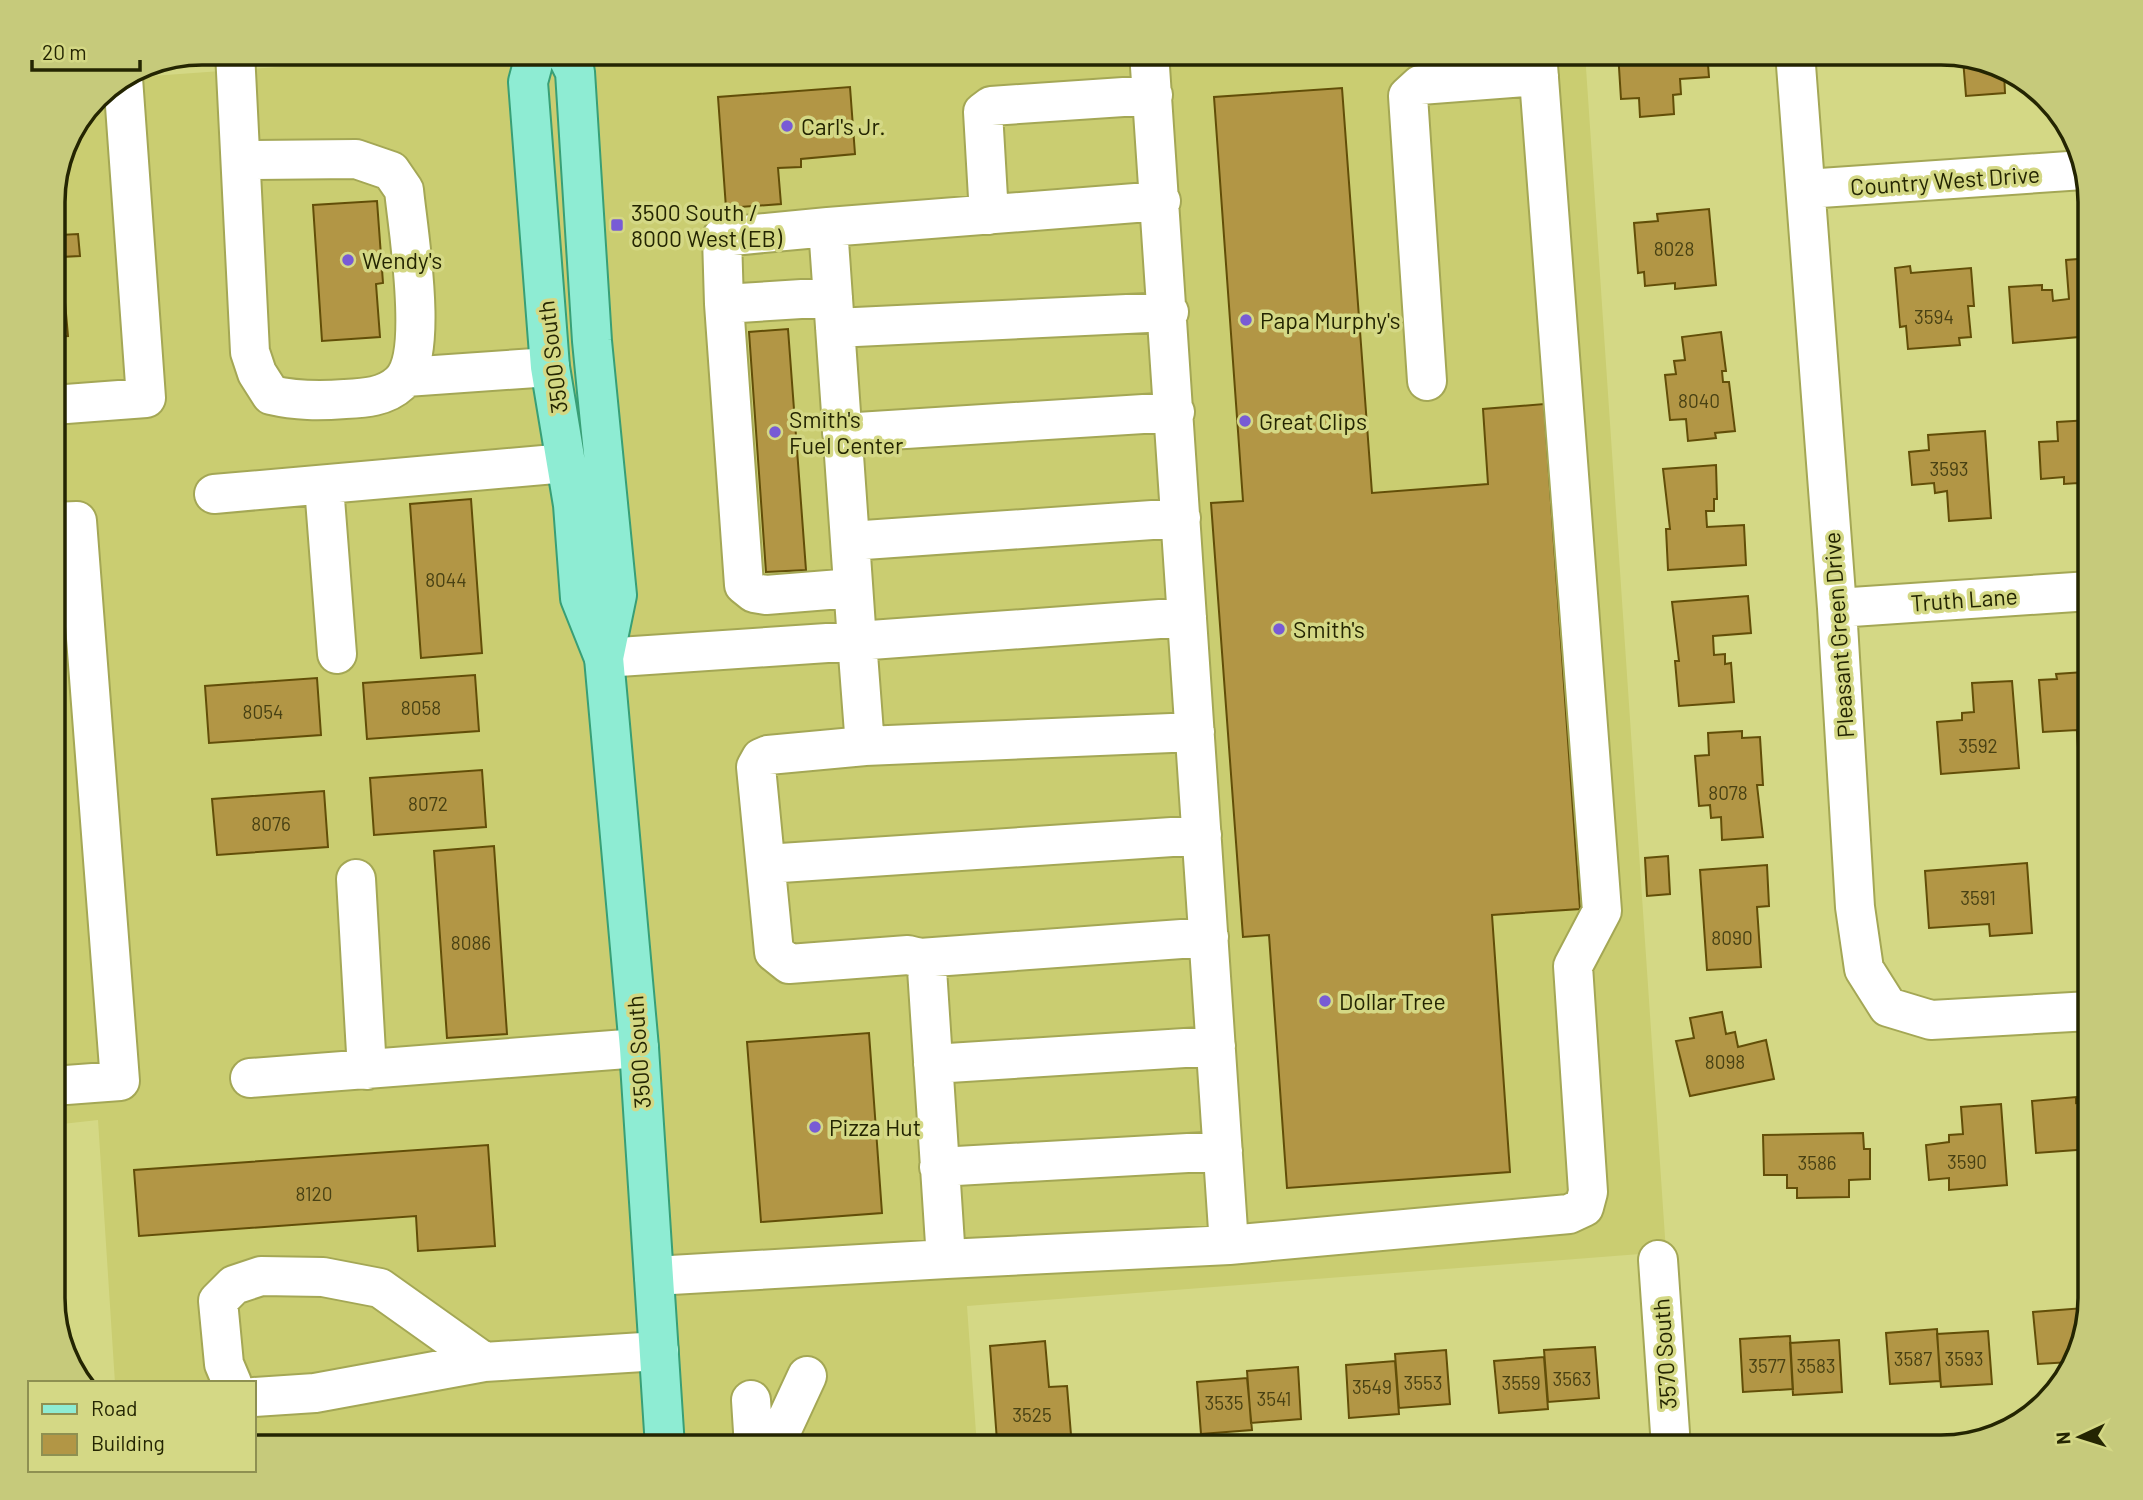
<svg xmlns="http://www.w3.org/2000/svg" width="2143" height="1500" font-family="Barlow,sans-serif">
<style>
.built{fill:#cacd71}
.building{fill:#b29645;stroke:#624e08;stroke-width:2}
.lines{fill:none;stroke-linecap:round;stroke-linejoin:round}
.minor-casing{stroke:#a4a755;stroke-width:42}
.major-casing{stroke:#389f76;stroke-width:42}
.minor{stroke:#fff;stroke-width:38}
.major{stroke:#8eecd3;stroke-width:38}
.poi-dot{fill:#785bd5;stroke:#d4d885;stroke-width:2.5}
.labels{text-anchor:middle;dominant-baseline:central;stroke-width:7;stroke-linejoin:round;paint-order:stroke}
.number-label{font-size:19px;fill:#484113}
.poi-label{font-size:23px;fill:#242502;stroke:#d4d885;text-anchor:start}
.street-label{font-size:23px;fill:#242502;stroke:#d4d885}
.rim{fill:none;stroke:#242502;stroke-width:3.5}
</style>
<rect width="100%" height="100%" fill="#d4d885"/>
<path class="built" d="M 487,52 L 1585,53 L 1666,1252 L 967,1306 L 977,1447 L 254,1447 L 254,1383 L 115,1383 L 98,1120 L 53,1125 L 53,192 L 68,136 L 97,96 L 124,78 Z"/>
<path class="building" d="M 1618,52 L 1707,52 L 1709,77 L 1680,79 L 1681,94 L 1673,95 L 1674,114 L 1640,117 L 1639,98 L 1621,99 Z
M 1925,52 L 1941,52 L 1962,59 L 1926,62 Z
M 1963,59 L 2004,72 L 2005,93 L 1966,96 Z
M 850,87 L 855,154 L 801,159 L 801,167 L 778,168 L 781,204 L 726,208 L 718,97 Z
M 1342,88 L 1372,493 L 1488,484 L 1483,409 L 1544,404 L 1580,909 L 1492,915 L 1510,1172 L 1287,1188 L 1269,935 L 1243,937 L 1211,503 L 1243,501 L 1214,97 Z
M 56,181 L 60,235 L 78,234 L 80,256 L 61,257 L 68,336 L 53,337 L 53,192 Z
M 377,201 L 383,283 L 376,284 L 380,337 L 322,341 L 313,205 Z
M 1709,209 L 1716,285 L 1675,289 L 1675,283 L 1645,286 L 1644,272 L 1638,273 L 1634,223 L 1658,221 L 1657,214 Z
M 2090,258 L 2090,336 L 2013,343 L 2009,287 L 2042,285 L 2042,290 L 2052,290 L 2053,301 L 2069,299 L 2066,260 Z
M 1910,266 L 1911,273 L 1971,268 L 1974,306 L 1968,306 L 1971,337 L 1959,338 L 1960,345 L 1908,349 L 1906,326 L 1900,327 L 1895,268 Z
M 788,329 L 806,570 L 766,572 L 749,332 Z
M 1721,332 L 1726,371 L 1722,371 L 1723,382 L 1729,382 L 1735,431 L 1715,433 L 1716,438 L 1688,441 L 1686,419 L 1670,420 L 1665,375 L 1676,374 L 1674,361 L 1685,360 L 1682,337 Z
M 2090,420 L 2090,511 L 2080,512 L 2078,483 L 2064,484 L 2064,477 L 2041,479 L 2039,442 L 2058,441 L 2057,422 Z
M 1985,431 L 1991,518 L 1949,521 L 1947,491 L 1935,493 L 1934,483 L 1912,485 L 1909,452 L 1929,450 L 1928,435 Z
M 1716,465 L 1717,499 L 1714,499 L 1714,511 L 1706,511 L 1707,527 L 1744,525 L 1746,565 L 1668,570 L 1666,529 L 1670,529 L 1663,469 Z
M 471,499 L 482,653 L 421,658 L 410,504 Z
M 1748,596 L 1751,633 L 1713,636 L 1714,655 L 1725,654 L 1725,664 L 1731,663 L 1734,702 L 1679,706 L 1675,661 L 1679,661 L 1672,602 Z
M 2084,672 L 2085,680 L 2090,679 L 2090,763 L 2079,764 L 2077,730 L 2043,732 L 2039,680 L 2057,679 L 2056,674 Z
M 475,675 L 479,731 L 367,739 L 363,683 Z
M 317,678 L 321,735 L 209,743 L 205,686 Z
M 2012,681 L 2019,768 L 1941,774 L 1937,722 L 1962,720 L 1962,713 L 1974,712 L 1972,683 Z
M 1742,731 L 1742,738 L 1760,737 L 1763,785 L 1757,785 L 1763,837 L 1722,840 L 1721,817 L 1711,818 L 1710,805 L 1699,806 L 1695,756 L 1709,755 L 1708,733 Z
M 482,770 L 486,827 L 374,835 L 370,778 Z
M 324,791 L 328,847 L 217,855 L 212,799 Z
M 494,846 L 507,1034 L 447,1038 L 434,851 Z
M 1668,856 L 1670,894 L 1647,896 L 1645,858 Z
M 2084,859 L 2090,859 L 2090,895 L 2087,895 Z
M 2027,863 L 2032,933 L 1990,936 L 1989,924 L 1929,928 L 1925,871 Z
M 1767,865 L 1769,906 L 1757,907 L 1761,967 L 1707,970 L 1700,870 Z
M 1722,1012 L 1726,1034 L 1735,1032 L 1738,1047 L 1766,1040 L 1774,1079 L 1690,1096 L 1676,1041 L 1694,1038 L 1690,1018 Z
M 869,1033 L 882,1213 L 761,1222 L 747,1042 Z
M 2076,1097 L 2076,1103 L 2090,1101 L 2090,1149 L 2036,1153 L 2032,1101 Z
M 2001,1104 L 2007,1185 L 1949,1190 L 1949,1178 L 1929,1180 L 1926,1145 L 1949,1142 L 1949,1135 L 1963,1134 L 1961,1107 Z
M 1863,1133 L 1864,1149 L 1870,1149 L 1870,1179 L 1849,1180 L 1849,1197 L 1797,1198 L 1797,1188 L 1787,1188 L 1787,1175 L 1764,1175 L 1763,1135 Z
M 488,1145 L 495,1246 L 418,1251 L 416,1216 L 139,1236 L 134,1170 Z
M 2084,1308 L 2084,1319 L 2071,1362 L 2038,1364 L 2033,1312 Z
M 1937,1329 L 1940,1381 L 1890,1384 L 1886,1333 Z
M 1988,1331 L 1992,1384 L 1941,1387 L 1937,1334 Z
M 1790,1336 L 1793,1389 L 1743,1392 L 1740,1339 Z
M 1839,1340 L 1842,1392 L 1793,1395 L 1790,1343 Z
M 1045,1341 L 1049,1387 L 1067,1386 L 1072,1447 L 1019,1447 L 1018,1440 L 997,1441 L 990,1346 Z
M 1595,1347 L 1599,1398 L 1548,1402 L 1544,1350 Z
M 1446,1350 L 1450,1404 L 1399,1408 L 1395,1354 Z
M 1544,1357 L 1548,1409 L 1499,1413 L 1494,1361 Z
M 1395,1361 L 1399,1414 L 1349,1418 L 1346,1365 Z
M 1298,1367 L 1301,1419 L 1251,1423 L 1247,1371 Z
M 1247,1378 L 1252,1430 L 1201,1434 L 1197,1382 Z"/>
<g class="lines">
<defs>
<path id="minor" d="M 235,52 L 250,352 L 257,373 L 271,395 C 297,401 319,401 345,399 C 365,398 385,397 400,383 C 430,356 408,232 404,190 L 391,171 L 356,159 L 242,160
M 1149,52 L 1229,1245
M 1795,52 L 1837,608 L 1855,907 L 1864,969 L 1888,1007 L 1931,1020 L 2090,1011
M 1806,189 L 2083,170
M 1161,201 L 828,227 L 857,641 L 1187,617
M 989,215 L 983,112 L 991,106 L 1153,95
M 833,297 L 724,304 L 744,585 L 754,593 L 766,595 L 853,588
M 724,304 L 722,237 L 828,227
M 835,328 L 1169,312
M 406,377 L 550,367
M 1427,381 L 1408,96 L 1420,85 L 1539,76
M 53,405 L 146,398 L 123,78
M 842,433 L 1175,412
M 324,486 L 337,654
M 214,494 L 566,463
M 53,522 L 77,521 L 120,1081 L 53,1086
M 850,541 L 1181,518
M 1837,608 L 2090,591
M 604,658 L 857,641 L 865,746 L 768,755 L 761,758 L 756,767 L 774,952 L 789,964 L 908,955 L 920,958 L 927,969 L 946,1259 L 654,1276
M 865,746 L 1195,732
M 766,864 L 1202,835
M 356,879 L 367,1070
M 920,958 L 1209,937
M 933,1064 L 1216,1046
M 250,1078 L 639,1048
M 939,1167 L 1223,1151
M 946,1259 L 1229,1245 L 1569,1214 L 1584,1207 L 1588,1192 L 1573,966 L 1602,911 L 1537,52
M 1658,1260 L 1671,1447
M 232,1383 L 224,1364 L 218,1301 L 234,1285 L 261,1276 L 323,1277 L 380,1288 L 484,1362
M 254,1397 L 315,1393 L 484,1362 L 659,1351
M 751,1400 L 754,1447
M 774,1447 L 807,1376"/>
<path id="major" d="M 536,52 L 528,82 L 550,367 L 573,505 L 580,598 L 604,658
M 565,52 L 575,72 L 592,341 L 617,595 L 604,658 L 639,1048 L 665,1447"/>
</defs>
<use href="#minor" class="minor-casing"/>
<use href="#major" class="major-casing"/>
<use href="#minor" class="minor"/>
<use href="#major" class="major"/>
</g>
<g class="poi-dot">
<circle cx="787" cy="126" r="7"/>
<rect x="610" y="218" width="14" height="14" rx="3.5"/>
<circle cx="348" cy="260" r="7"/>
<circle cx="1246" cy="320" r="7"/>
<circle cx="1245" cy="421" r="7"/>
<circle cx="775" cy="432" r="7"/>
<circle cx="1279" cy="629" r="7"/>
<circle cx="1325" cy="1001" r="7"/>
<circle cx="815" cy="1127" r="7"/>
</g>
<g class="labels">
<g class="number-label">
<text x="1674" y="248">8028</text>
<text x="1934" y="316">3594</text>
<text x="1699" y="400">8040</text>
<text x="1949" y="468">3593</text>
<text x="446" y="579">8044</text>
<text x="421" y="707">8058</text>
<text x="263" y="711">8054</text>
<text x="1978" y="745">3592</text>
<text x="1728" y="792">8078</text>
<text x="428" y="803">8072</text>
<text x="271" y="823">8076</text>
<text x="1978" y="897">3591</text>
<text x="1732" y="937">8090</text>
<text x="471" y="942">8086</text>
<text x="1725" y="1061">8098</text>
<text x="1967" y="1161">3590</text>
<text x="1817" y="1162">3586</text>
<text x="314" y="1193">8120</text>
<text x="1913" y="1358">3587</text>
<text x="1964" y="1358">3593</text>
<text x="1767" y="1365">3577</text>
<text x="1816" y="1365">3583</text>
<text x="1572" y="1378">3563</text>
<text x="1423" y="1382">3553</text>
<text x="1521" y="1382">3559</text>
<text x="1372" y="1386">3549</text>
<text x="1274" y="1398">3541</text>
<text x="1224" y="1402">3535</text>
<text x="1032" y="1414">3525</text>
</g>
<g class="poi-label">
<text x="801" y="126">Carl's Jr.</text>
<text x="631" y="212">3500 South /<tspan x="631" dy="26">8000 West (EB)</tspan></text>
<text x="362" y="260">Wendy's</text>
<text x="1260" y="320">Papa Murphy's</text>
<text x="789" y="419">Smith's<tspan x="789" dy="26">Fuel Center</tspan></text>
<text x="1259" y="421">Great Clips</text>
<text x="1293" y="629">Smith's</text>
<text x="1339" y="1001">Dollar Tree</text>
<text x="829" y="1127">Pizza Hut</text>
</g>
<g class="street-label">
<text transform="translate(1945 180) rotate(-4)">Country West Drive</text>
<text transform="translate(552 357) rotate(-97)">3500 South</text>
<text transform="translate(1964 599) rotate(-4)">Truth Lane</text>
<text transform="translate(1838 635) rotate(-94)">Pleasant Green Drive</text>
<text transform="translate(638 1052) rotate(-94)">3500 South</text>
<text transform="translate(1664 1354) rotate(-94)">3570 South</text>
</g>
</g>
<path d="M0 0H2143V1500H0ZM202 65H1941A137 137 0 0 1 2078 202V1298A137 137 0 0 1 1941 1435H202A137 137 0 0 1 65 1298V202A137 137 0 0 1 202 65Z" fill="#c6ca7b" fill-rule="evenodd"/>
<path class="rim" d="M202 65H1941A137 137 0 0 1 2078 202V1298A137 137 0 0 1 1941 1435H202A137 137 0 0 1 65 1298V202A137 137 0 0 1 202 65Z"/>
<rect x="28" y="1381" width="228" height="91" fill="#d4d885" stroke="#8e9051" stroke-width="2"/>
<rect x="42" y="1404" width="35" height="10" fill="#8eecd3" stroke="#8e9051" stroke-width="2"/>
<text x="91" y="1416" font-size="21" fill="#242502">Road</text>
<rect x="42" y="1434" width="35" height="21" fill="#b29645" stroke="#8e9051" stroke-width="2"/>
<text x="91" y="1451" font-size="21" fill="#242502">Building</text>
<g transform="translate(2080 1437) rotate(266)" stroke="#d4d885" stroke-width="5" paint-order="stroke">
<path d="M0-5L12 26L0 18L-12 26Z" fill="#242502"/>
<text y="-10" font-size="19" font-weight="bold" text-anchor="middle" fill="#242502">N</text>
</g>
<path d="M32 60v10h108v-10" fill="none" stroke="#242502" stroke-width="3.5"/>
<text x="42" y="60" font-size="21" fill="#242502" stroke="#d4d885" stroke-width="5" paint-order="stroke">20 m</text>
</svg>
